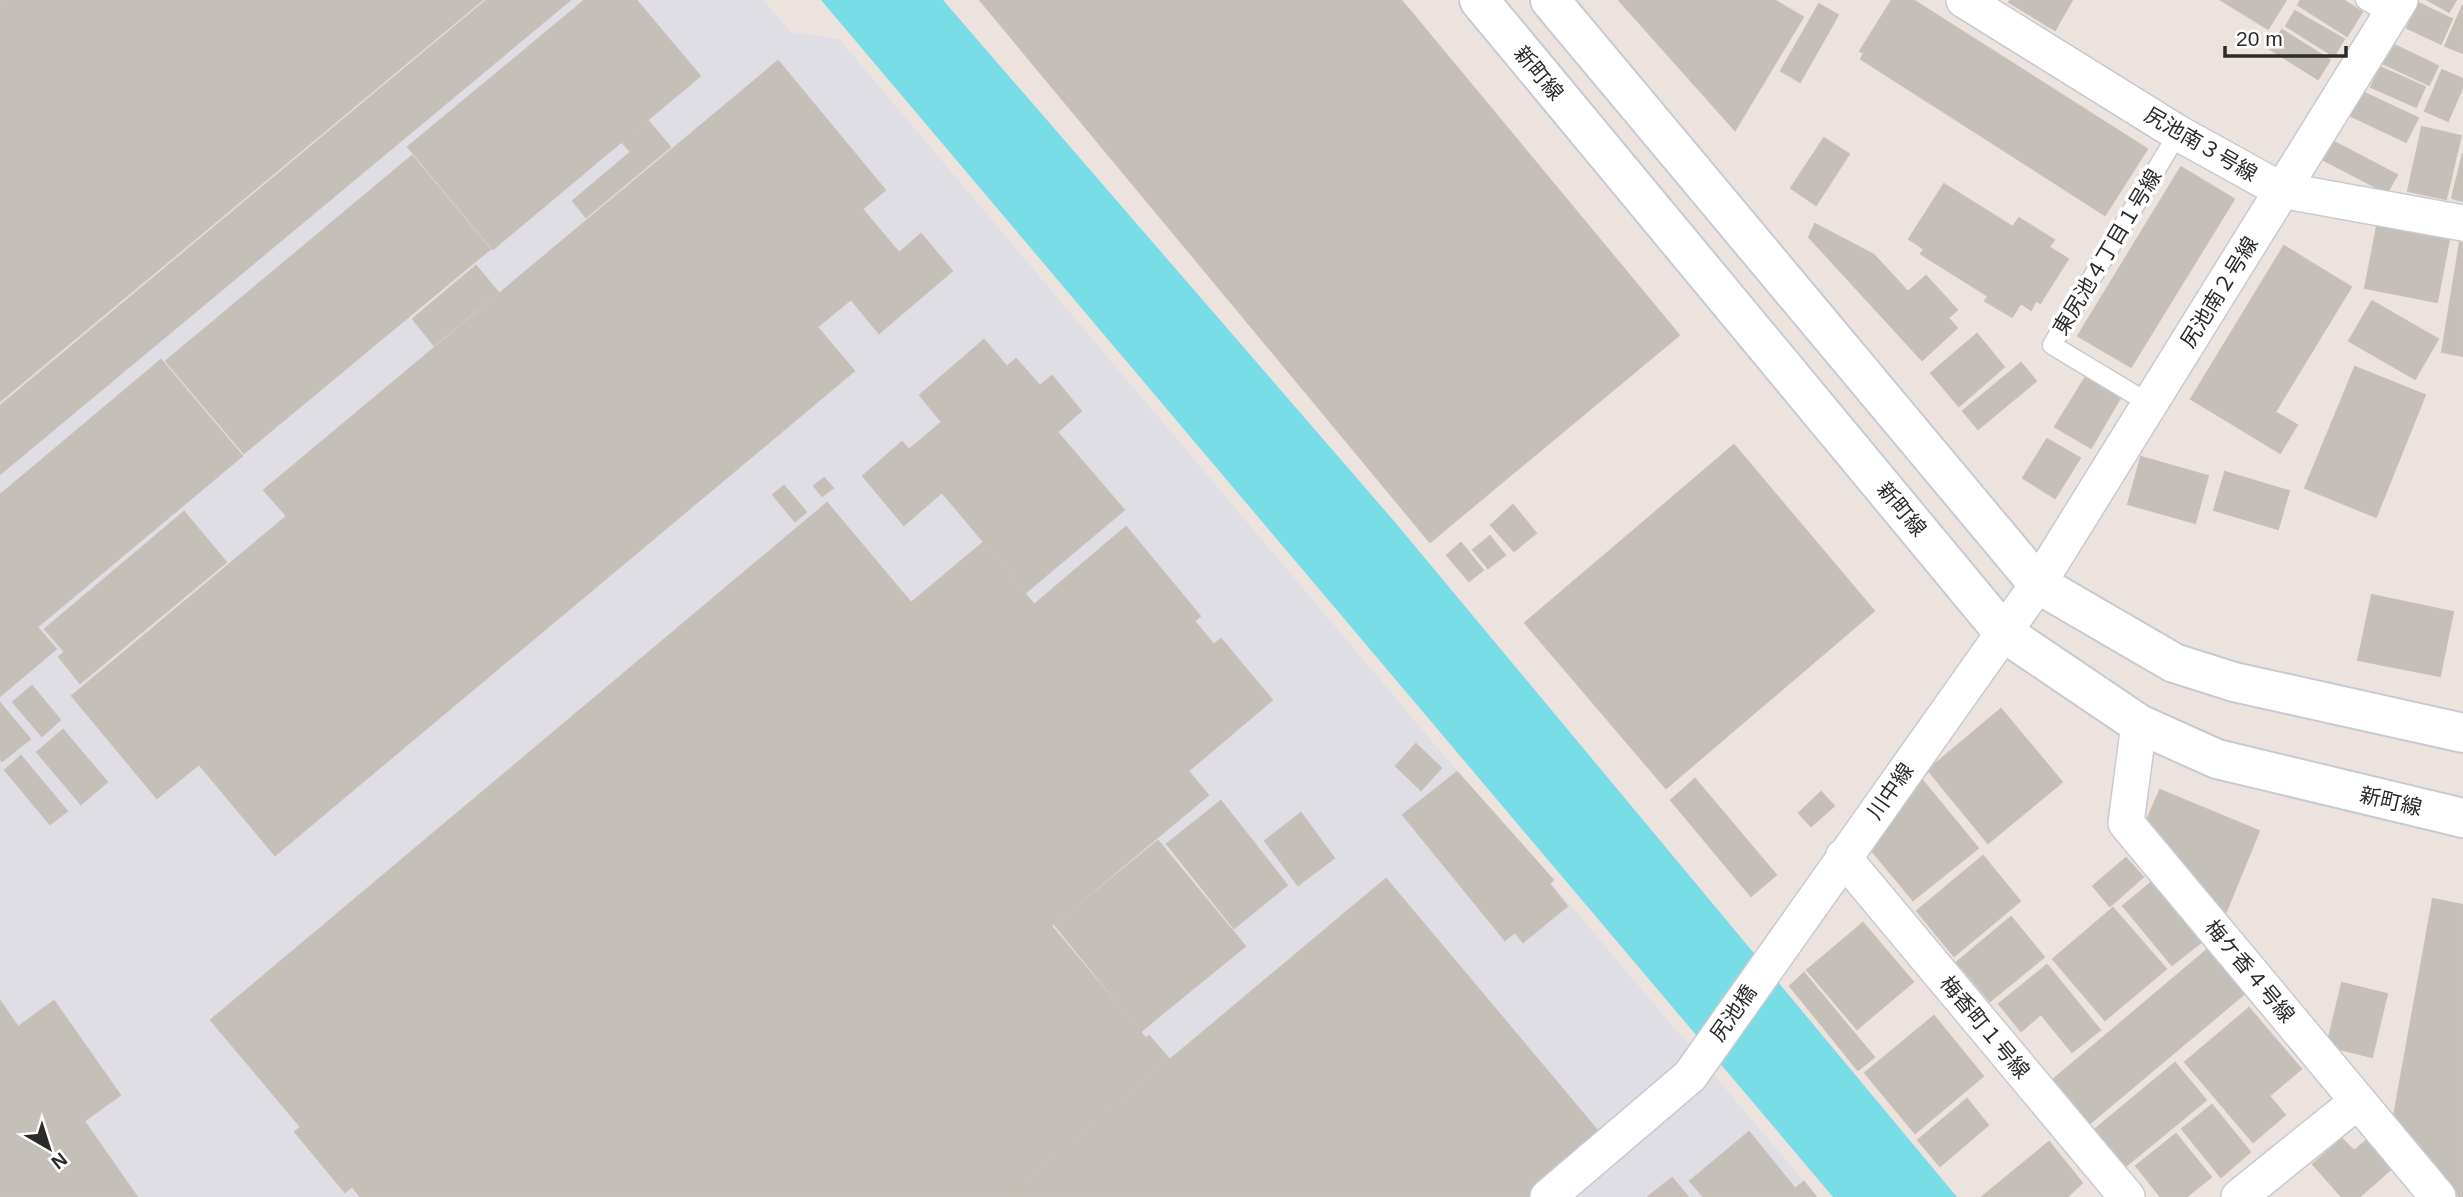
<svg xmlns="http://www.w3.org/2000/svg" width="2463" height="1197" font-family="Arial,'Noto Sans JP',sans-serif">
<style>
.industrial{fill:#dfdee5}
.water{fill:#78dde7}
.building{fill:#c4bfb9;stroke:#c7bfb8;stroke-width:2}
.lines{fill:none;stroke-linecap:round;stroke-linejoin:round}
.service-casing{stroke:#c6cbd3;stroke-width:21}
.minor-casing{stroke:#c6cbd3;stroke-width:38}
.tertiary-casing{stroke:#c6cbd3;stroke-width:42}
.service{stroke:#fff;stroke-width:18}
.minor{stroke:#fff;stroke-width:35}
.tertiary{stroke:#fff;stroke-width:38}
.labels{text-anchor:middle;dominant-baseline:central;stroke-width:7;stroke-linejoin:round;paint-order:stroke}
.street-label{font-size:21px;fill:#2b2b2b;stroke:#fff}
</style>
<rect width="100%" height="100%" fill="#ece3de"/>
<path class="industrial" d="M 0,0 L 763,0 L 791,32 L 839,39 L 1817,1197 L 0,1197 Z"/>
<path class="water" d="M 821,0 L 943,0 L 1394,521 L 1957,1197 L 1833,1197 Z"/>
<path class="building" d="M 0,0 L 482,0 L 0,401 Z
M 487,0 L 570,0 L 0,474 L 0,406 Z
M 585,0 L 636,0 L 700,76 L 493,249 L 408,147 Z
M 980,0 L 1401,0 L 1679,335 L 1430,542 Z
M 1619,0 L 1774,0 L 1803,17 L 1735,130 Z
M 1892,0 L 1913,0 L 2147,149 L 2105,215 L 1861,59 L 1864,53 L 1860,51 Z
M 2010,0 L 2072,0 L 2055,30 L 2009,2 Z
M 2221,0 L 2286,0 L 2268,29 Z
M 2301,0 L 2343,0 L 2362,12 L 2347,36 L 2298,5 Z
M 2428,0 L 2456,0 L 2449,12 Z
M 2418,3 L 2452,19 L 2441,44 L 2407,28 Z
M 1819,4 L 1838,15 L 1800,82 L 1781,71 Z
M 2463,5 L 2463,53 L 2445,46 Z
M 2295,11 L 2344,39 L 2334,56 L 2286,26 Z
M 2282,30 L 2330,60 L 2318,79 L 2270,49 Z
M 2392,44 L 2438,66 L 2429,85 L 2382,63 Z
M 778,61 L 885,190 L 862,209 L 899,253 L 921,234 L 952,271 L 879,333 L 851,299 L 817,327 L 854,371 L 275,855 L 199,764 L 157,798 L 72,696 L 287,516 L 264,490 Z
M 2380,67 L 2425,87 L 2416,107 L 2371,87 Z
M 2442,70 L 2463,79 L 2463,86 L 2448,121 L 2425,111 Z
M 2360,91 L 2418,118 L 2406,142 L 2349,115 Z
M 648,121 L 670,147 L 586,217 L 573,201 L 631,152 L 622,142 Z
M 2422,127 L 2461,136 L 2446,199 L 2408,191 Z
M 1824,138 L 1849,154 L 1816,205 L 1791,188 Z
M 2332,141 L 2397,175 L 2387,193 L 2322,159 Z
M 2463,153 L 2463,201 L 2452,198 Z
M 412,156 L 490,249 L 244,453 L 166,361 Z
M 2181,167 L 2234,199 L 2131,367 L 2078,336 Z
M 1944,184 L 2013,227 L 2019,218 L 2054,240 L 2049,247 L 2068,259 L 2040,303 L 2036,300 L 2031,310 L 2021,303 L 2012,317 L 1985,301 L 1988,296 L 1921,254 L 1924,249 L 1909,239 Z
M 1815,224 L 1874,255 L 1908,292 L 1926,276 L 1957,310 L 1948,318 L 1957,328 L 1922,360 L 1809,237 Z
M 2377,226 L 2449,240 L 2437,302 L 2365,288 Z
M 2460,242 L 2463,243 L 2463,356 L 2442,352 Z
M 2284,246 L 2351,287 L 2275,412 L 2297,425 L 2280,453 L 2191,399 Z
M 476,266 L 498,292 L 434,345 L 413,319 Z
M 2372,301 L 2438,339 L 2415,379 L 2349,341 Z
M 1977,334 L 2004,367 L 1959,406 L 1931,373 Z
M 984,340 L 1007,367 L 1016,359 L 1040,386 L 1052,376 L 1081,411 L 1057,432 L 1124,510 L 1026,592 L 942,492 L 904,525 L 863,476 L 902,442 L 909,450 L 942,422 L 920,395 Z
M 161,360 L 242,456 L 37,627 L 56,649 L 0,696 L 0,495 Z
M 2021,363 L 2036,381 L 1978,429 L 1963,411 Z
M 2355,367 L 2425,395 L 2376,517 L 2305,488 Z
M 2085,378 L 2120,398 L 2091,448 L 2055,427 Z
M 2047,439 L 2080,458 L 2055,498 L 2023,478 Z
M 1734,445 L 1874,611 L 1666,788 L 1525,623 Z
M 2141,457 L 2208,476 L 2195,523 L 2128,504 Z
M 2225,472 L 2289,491 L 2278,529 L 2214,510 Z
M 824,478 L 833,488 L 822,496 L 814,486 Z
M 784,486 L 806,512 L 795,521 L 773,495 Z
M 827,503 L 911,603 L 983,543 L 1034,605 L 1126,527 L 1200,616 L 1194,621 L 1214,645 L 1221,639 L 1272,700 L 1188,771 L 1208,795 L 1051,926 L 1146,1039 L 1149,1036 L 1169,1059 L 1005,1197 L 361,1197 L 352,1186 L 345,1192 L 295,1132 L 301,1127 L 211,1020 Z
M 1513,505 L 1536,533 L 1514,551 L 1491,525 Z
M 184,512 L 226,562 L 80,683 L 59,657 L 65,652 L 45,629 Z
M 1490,536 L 1505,555 L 1488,568 L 1473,550 Z
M 1461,543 L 1483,570 L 1469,581 L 1447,555 Z
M 2372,595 L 2453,612 L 2440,676 L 2358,660 Z
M 32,686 L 60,720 L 42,736 L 13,702 Z
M 0,703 L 30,739 L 2,761 L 0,758 Z
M 2001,709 L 2062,782 L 1988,843 L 1928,770 Z
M 63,730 L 107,782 L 81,804 L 37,752 Z
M 1416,744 L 1441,768 L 1421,790 L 1396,766 Z
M 21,756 L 67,811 L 50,824 L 5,770 Z
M 1457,772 L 1553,880 L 1549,884 L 1567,906 L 1523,942 L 1515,932 L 1505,940 L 1403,815 Z
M 1917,774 L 1978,848 L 1913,900 L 1868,846 Z
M 1695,779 L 1776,875 L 1751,896 L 1671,800 Z
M 2160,790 L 2259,831 L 2223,919 L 2143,829 Z
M 1821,792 L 1834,806 L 1811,826 L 1799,813 Z
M 1221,801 L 1287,885 L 1234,928 L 1167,844 Z
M 1301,813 L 1334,858 L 1298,885 L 1265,841 Z
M 1158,841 L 1245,946 L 1141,1031 L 1055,925 Z
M 1983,856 L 2020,901 L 1954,956 L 1917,911 Z
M 2126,858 L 2143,877 L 2110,906 L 2093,886 Z
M 1386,879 L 1602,1136 L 1528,1197 L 1006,1197 Z
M 2152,882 L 2201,942 L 2172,965 L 2123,906 Z
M 2433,899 L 2463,905 L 2463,1197 L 2460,1197 L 2393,1121 Z
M 2113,908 L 2166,969 L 2105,1020 L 2053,959 Z
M 2011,917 L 2044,957 L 1990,1001 L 1957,962 Z
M 1863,923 L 1913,982 L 1857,1029 L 1807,970 Z
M 2207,950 L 2244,994 L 2090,1123 L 2054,1079 Z
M 2047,965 L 2100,1030 L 2072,1052 L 2041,1014 L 2021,1031 L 1999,1004 Z
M 1804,973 L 1874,1057 L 1858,1070 L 1790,986 Z
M 2342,983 L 2387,994 L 2372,1057 L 2327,1046 Z
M 0,1001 L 18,1027 L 54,1001 L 120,1095 L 84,1121 L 137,1197 L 0,1197 Z
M 2249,1008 L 2301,1069 L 2269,1096 L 2285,1115 L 2253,1142 L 2185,1062 Z
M 1934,1016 L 1983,1076 L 1915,1133 L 1865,1073 Z
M 2175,1063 L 2206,1100 L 2122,1169 L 2092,1132 Z
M 1967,1099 L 1988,1125 L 1940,1166 L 1918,1140 Z
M 2212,1105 L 2250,1152 L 2221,1177 L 2182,1129 Z
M 1749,1132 L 1795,1189 L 1804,1182 L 1816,1197 L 1704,1197 L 1690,1181 Z
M 2176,1134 L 2211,1177 L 2186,1197 L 2161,1197 L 2136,1166 Z
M 2342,1139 L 2354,1151 L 2366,1141 L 2391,1169 L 2359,1197 L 2342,1197 L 2313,1164 Z
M 2049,1142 L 2082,1183 L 2067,1197 L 1982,1197 Z
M 1672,1178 L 1688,1197 L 1648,1197 Z"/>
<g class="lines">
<defs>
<path id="service" d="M 2365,0 L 2390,15
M 2150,404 L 2052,345 L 2178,133"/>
<path id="minor" d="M 1964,0 L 2178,133 L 2281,190 L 2463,223
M 2139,724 L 2126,823 L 2438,1197
M 1843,857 L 2127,1197
M 1548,1197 L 1690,1076 L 2038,584 L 2400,0
M 2239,1197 L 2358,1101"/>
<path id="tertiary" d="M 1479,0 L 2003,632 L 2139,724 L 2217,759 L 2463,818
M 1550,0 L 2038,584 L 2174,663 L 2234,682 L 2463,733"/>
</defs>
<use href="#service" class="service-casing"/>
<use href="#minor" class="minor-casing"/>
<use href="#tertiary" class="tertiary-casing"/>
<use href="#service" class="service"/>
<use href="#minor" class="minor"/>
<use href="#tertiary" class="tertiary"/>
</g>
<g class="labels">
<g class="street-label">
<text transform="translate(1539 73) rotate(50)">新町線</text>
<text transform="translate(2201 144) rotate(30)">尻池南３号線</text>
<text transform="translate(2107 252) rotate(-59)">東尻池４丁目１号線</text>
<text transform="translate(2219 292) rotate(-58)">尻池南２号線</text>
<text transform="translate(1902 509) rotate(50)">新町線</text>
<text transform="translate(1890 791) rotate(-55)">川中線</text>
<text transform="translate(2391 801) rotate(13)">新町線</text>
<text transform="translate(2250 971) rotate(50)">梅ケ香４号線</text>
<text transform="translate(1733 1013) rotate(-55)">尻池橋</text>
<text transform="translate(1985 1027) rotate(50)">梅香町１号線</text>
</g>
</g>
<g transform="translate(49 1148) rotate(141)" stroke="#ffffff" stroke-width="5" paint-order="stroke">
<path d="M0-5L12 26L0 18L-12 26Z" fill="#2b2b2b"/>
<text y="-10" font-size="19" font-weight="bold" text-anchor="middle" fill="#2b2b2b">N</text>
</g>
<path d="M2225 46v10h121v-10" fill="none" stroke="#2b2b2b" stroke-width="3.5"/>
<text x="2236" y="46" font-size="21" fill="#2b2b2b" stroke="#ffffff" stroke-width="5" paint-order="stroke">20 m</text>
</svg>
